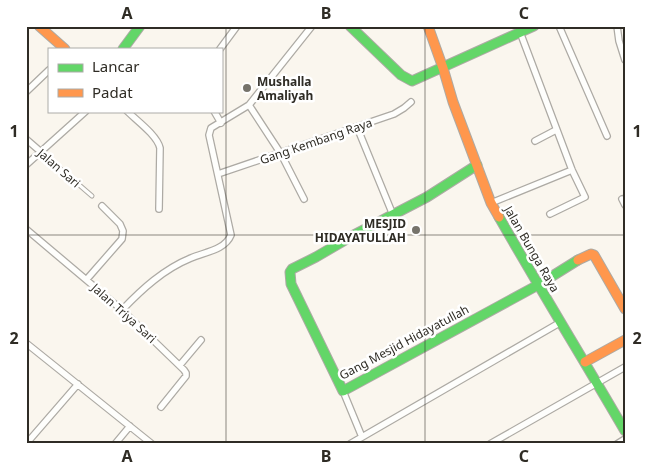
<svg xmlns="http://www.w3.org/2000/svg" width="651" height="470" font-family="'Noto Sans',sans-serif">
<style>
.lines{fill:none;stroke-linecap:round;stroke-linejoin:round}
.lane-casing{stroke:#adaaa4;stroke-width:5}
.street-casing{stroke:#adaaa4;stroke-width:8}
.fast-casing{stroke:#adaaa4;stroke-width:11}
.slow-casing{stroke:#adaaa4;stroke-width:11}
.lane{stroke:#fefefc;stroke-width:3}
.street{stroke:#fefefc;stroke-width:5.5}
.fast{stroke:#63d668;stroke-width:9}
.slow{stroke:#ff974d;stroke-width:9}
.grid{fill:none;stroke:#2f2c25;stroke-width:1;stroke-opacity:0.55}
.poi-dot{fill:#76736b;stroke:#fff;stroke-width:2}
.labels{text-anchor:middle;dominant-baseline:central;stroke-width:5;stroke-linejoin:round;paint-order:stroke}
.poi-label{font-size:12px;font-weight:bold;fill:#2f2c25;stroke:#fff;text-anchor:start}
.street-label{font-size:12px;fill:#2f2c25;stroke:#fff}
.neatline{fill:none;stroke:#2f2c25;stroke-width:2}
.grid-label{font-size:16px;text-anchor:middle;font-weight:bold;fill:#2f2c25}
</style>
<rect width="100%" height="100%" fill="#faf6ee"/>
<g class="lines">
<defs>
<path id="lane" d="M 41,152 L 92,196"/>
<path id="street" d="M 559,26 L 607,136
M 617,26 L 619,41 L 625,60
M 520,32 L 572,170 L 585,197 L 550,214
M 220,49 L 237,26
M 26,92 L 49,70
M 249,105 L 281,154 L 304,199
M 127,111 C 136,120 157,135 160,148 L 159,209
M 214,111 L 221,123
M 357,127 L 393,215
M 26,139 L 41,152
M 535,141 L 556,130
M 26,165 L 86,111
M 218,174 L 394,114 L 404,108 L 411,102
M 622,199 L 625,205
M 491,203 L 572,170
M 26,229 L 122,310 L 184,370 L 186,373 L 186,376 L 161,407
M 87,279 L 122,239 L 123,231 L 120,224 L 102,206
M 122,310 C 142,289 164,269 191,258 C 205,252 225,250 231,235 L 209,135 L 211,128 L 249,105 L 312,26
M 26,343 L 152,444
M 180,365 L 201,340
M 343,391 L 362,437
M 26,444 L 78,384
M 115,444 L 130,426
M 350,444 L 561,322
M 490,444 L 625,367
M 617,444 L 625,439"/>
<path id="fast" d="M 350,26 L 401,75 L 412,81 L 534,26
M 123,49 L 140,26
M 477,165 L 427,197 L 352,236 L 316,257 L 292,269 L 290,272 L 291,284 L 343,391 L 538,285 L 578,260
M 499,217 C 540,289 583,359 625,431"/>
<path id="slow" d="M 39,26 L 65,49
M 428,26 L 443,68 L 453,102 L 491,203 L 499,217
M 578,260 L 591,254 L 594,255 L 625,309
M 585,362 L 625,340"/>
</defs>
<use href="#lane" class="lane-casing"/>
<use href="#street" class="street-casing"/>
<use href="#fast" class="fast-casing"/>
<use href="#slow" class="slow-casing"/>
<use href="#lane" class="lane"/>
<use href="#street" class="street"/>
<use href="#fast" class="fast"/>
<use href="#slow" class="slow"/>
</g>
<path class="grid" d="M 226,26 L 226,444M 425,26 L 425,444M 26,235 L 625,235"/>
<g class="poi-dot">
<circle cx="247" cy="88" r="5"/>
<circle cx="416" cy="230" r="5"/>
</g>
<g class="labels">
<g class="poi-label">
<text x="257" y="81">Mushalla<tspan x="257" dy="14">Amaliyah</tspan></text>
<text x="406" y="223" text-anchor="end">MESJID<tspan x="406" dy="14">HIDAYATULLAH</tspan></text>
</g>
<g class="street-label">
<text transform="translate(316 141) rotate(-19)">Gang Kembang Raya</text>
<text transform="translate(59 168) rotate(41)">Jalan Sari</text>
<text transform="translate(532 249) rotate(60)">Jalan Bunga Raya</text>
<text transform="translate(124 313) rotate(42)">Jalan Triya Sari</text>
<text transform="translate(404 342) rotate(-28)">Gang Mesjid Hidayatullah</text>
</g>
</g>
<rect width="651" height="470" fill="none" stroke="#ffffff" stroke-width="55"/>
<rect x="48" y="48" width="175" height="65" fill="#ffffff" stroke="#acaba8"/>
<rect x="58" y="64" width="25" height="8" fill="#63d668" stroke="#acaba8"/>
<text x="92" y="72" font-size="15" fill="#2f2c25">Lancar</text>
<rect x="58" y="89" width="25" height="8" fill="#ff974d" stroke="#acaba8"/>
<text x="92" y="98" font-size="15" fill="#2f2c25">Padat</text>
<rect x="28" y="28" width="596" height="414" class="neatline"/>
<g class="grid-label">
<text x="127" y="19">A</text>
<text x="326" y="19">B</text>
<text x="524" y="19">C</text>
<text x="14" y="137">1</text>
<text x="637" y="137">1</text>
<text x="14" y="344">2</text>
<text x="637" y="344">2</text>
<text x="127" y="462">A</text>
<text x="326" y="462">B</text>
<text x="524" y="462">C</text>
</g>
</svg>
